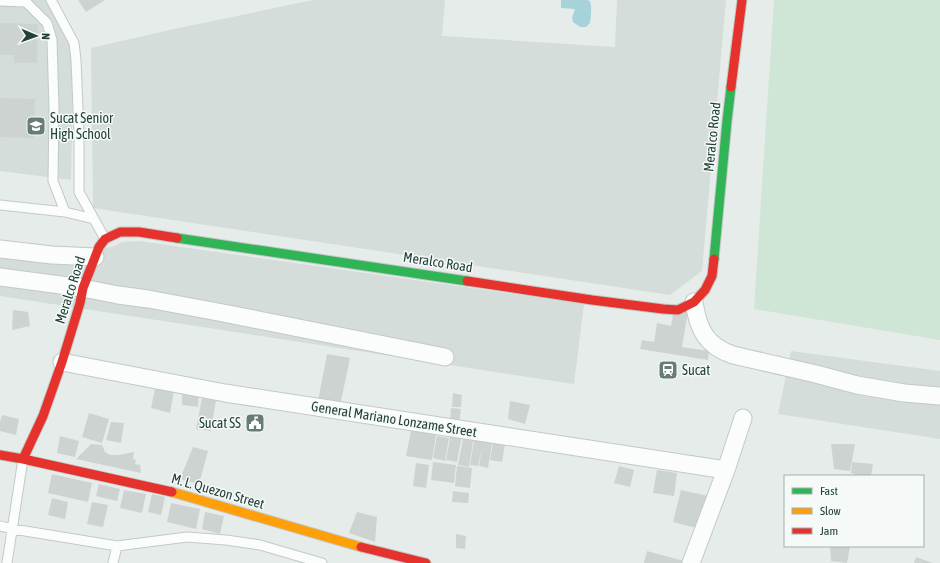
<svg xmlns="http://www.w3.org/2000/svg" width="940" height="563" font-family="'Asap Condensed',sans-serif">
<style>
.built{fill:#d4ddd9}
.green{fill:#cfe5d6}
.water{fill:#a6d2da}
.building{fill:#cdd3d1}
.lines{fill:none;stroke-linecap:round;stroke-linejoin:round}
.lane-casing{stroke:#c3c9c6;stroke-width:11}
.street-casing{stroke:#c3c9c6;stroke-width:19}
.fast-casing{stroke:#c2c9c6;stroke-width:11}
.slow-casing{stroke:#c2c9c6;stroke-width:11}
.jam-casing{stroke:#c2c9c6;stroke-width:11}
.lane{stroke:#fbfcfc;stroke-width:9}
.street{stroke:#fbfcfc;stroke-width:17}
.fast{stroke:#30b455;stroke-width:9}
.slow{stroke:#ff9f0a;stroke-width:9}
.jam{stroke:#e5322d;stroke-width:9}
.labels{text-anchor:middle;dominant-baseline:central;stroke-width:3;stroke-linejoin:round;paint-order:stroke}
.poi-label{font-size:14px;fill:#234039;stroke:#f5faf8;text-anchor:start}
.street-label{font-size:14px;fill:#234039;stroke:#f5faf8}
</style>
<rect width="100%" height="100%" fill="#e6ece9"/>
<path class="built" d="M 0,0 L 47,0 L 68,35 L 72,53 L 73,81 L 71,180 L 0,171 Z
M 313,0 L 445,0 L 442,36 L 615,47 L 617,0 L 726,0 L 702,271 L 670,295 L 93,208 L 91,48 L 174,29 Z
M 0,241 L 88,250 L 112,247 L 122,242 L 139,241 L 584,304 L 574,384 L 0,296 Z
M 791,351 L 940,371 L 940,439 L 778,414 Z"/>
<path class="green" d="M 774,0 L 940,0 L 940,340 L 754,309 Z"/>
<path class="water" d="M 561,0 L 587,0 L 590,1 C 592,7 591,16 590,23 L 586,27 L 580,27 L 573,22 L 572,18 L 575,9 L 561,8 Z"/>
<path class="building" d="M 78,0 L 105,0 L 86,12 Z
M 0,23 L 38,24 L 37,63 L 14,63 L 14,55 L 0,55 Z
M 0,98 L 35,99 L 34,138 L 0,137 Z
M 13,310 L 28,312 L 30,326 L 12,330 Z
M 674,310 L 688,311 L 682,347 L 709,351 L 708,360 L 640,349 L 642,340 L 654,342 L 657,323 L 671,326 Z
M 327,354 L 350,358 L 340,406 L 318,401 Z
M 155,389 L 174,391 L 170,413 L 151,408 Z
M 182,391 L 199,392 L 198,407 L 182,405 Z
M 453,393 L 462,395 L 461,407 L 452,407 Z
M 202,398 L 216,400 L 211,431 L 196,429 Z
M 510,401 L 530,405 L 525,424 L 508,419 Z
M 451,408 L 461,409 L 459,422 L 450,422 Z
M 89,413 L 109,419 L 102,443 L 82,437 Z
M 2,415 L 19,419 L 16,435 L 0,431 L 0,422 Z
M 111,422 L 124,423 L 121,443 L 106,440 Z
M 412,426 L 437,430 L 432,460 L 406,456 Z
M 451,433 L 462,435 L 457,462 L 446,460 Z
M 464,434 L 474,436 L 469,467 L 458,465 Z
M 475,435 L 493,437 L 488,468 L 479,466 L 482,447 L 478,466 L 470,465 Z
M 60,436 L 79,441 L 75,457 L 57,453 Z
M 437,436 L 449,438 L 445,461 L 433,458 Z
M 494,436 L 506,438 L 502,462 L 490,460 Z
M 91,444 L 102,445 L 105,452 L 110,455 L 119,455 L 134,452 L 133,459 L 136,460 L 135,464 L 140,465 L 141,473 L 76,459 Z
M 831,444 L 855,444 L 850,471 L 834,469 Z
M 193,447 L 208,451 L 199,484 L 180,479 Z
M 433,462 L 456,465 L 454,483 L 431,480 Z
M 852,462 L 873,464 L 871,476 L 859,476 L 851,473 Z
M 416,463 L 429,465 L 426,488 L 413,486 Z
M 457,466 L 472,468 L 470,488 L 455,486 Z
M 619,466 L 634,470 L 630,487 L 614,483 Z
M 657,470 L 677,473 L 674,496 L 653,493 Z
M 52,474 L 92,483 L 88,502 L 48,493 Z
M 99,484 L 120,489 L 117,501 L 96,496 Z
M 124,490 L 146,494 L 142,513 L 120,508 Z
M 681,490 L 708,496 L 700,529 L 673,522 Z
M 453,491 L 469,493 L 468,503 L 452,502 Z
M 152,494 L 165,497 L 161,515 L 148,512 Z
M 52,498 L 68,502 L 65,519 L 48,515 Z
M 92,502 L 108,505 L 103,527 L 87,524 Z
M 171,503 L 200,509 L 196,529 L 167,522 Z
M 205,512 L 224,516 L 220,534 L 202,529 Z
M 357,512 L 377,517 L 375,542 L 349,533 Z
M 456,534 L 466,536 L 465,549 L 456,548 Z
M 830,546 L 850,546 L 847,563 L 831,561 Z
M 647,551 L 684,561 L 684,563 L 644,563 Z
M 916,557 L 933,563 L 914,563 Z"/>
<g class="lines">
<defs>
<path id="lane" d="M 24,0 L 47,23 L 52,40 L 54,109 L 53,181 L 65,212 L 94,219
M 51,0 L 74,43 L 76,60 L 79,133 L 79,192 L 105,239
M 0,1 L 25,2
M 0,205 L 65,212
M 0,526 L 13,529 L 117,546 L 187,537 L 226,540 L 260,545 L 322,563
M 7,563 L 23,459
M 113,563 L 117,546"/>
<path id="street" d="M 0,249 L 52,255 L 95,257
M 0,277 L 83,288 L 118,295 L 148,299 L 218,312 L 445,357
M 694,302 C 698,329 706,346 733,355 L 816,374 L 857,385 L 904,393 L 940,396
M 62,362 L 225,393 L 726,470
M 691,563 L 726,470 L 743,418"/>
<path id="fast" d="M 177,238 L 467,281
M 714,259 L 727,121 L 731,87"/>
<path id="slow" d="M 172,492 L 361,547"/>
<path id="jam" d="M 731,87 L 742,0
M 467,281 L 592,300 L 663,309 L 678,310 L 694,302 L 705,290 L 712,276 L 714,259
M 0,455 L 23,459 L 172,492
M 23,459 L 43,416 L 62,362 L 80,303 L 83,288 L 99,247 L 105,239 L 120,232 L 139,232 L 177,238
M 361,547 L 426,563"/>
</defs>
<use href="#lane" class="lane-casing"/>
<use href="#street" class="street-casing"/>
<use href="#fast" class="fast-casing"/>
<use href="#slow" class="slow-casing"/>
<use href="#jam" class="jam-casing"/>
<use href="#lane" class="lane"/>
<use href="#street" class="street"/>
<use href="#fast" class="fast"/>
<use href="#slow" class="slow"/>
<use href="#jam" class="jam"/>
</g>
<defs>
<symbol id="school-square" viewBox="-11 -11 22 22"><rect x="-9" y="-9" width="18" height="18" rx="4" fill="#677c77" stroke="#f5faf8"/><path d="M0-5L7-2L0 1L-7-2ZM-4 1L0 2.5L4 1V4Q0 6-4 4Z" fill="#fff"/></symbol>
<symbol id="station-square" viewBox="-11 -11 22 22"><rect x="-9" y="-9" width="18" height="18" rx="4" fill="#677c77" stroke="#f5faf8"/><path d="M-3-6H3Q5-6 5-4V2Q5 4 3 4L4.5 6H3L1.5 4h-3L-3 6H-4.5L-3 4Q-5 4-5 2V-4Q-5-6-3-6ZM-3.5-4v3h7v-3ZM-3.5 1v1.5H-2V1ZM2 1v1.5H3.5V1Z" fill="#fff"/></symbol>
<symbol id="civic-square" viewBox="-11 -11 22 22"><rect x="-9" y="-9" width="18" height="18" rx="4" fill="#677c77" stroke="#f5faf8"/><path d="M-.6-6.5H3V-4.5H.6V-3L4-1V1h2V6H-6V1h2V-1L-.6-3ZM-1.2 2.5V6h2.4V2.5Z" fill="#fff"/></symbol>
</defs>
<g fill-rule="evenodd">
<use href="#school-square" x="25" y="115" width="22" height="22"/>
<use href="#station-square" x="657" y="359" width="22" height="22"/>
<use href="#civic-square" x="244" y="412" width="22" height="22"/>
</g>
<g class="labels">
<g class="poi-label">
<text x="50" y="118">Sucat Senior<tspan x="50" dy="16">High School</tspan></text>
<text x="682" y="370">Sucat</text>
<text x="241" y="423" text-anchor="end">Sucat SS</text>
</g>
<g class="street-label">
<text transform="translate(712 137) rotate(-84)">Meralco Road</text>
<text transform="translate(438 262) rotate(9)">Meralco Road</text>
<text transform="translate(70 290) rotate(-72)">Meralco Road</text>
<text transform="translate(394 419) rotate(9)">General Mariano Lonzame Street</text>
<text transform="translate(218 491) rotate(16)">M. L. Quezon Street</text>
</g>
</g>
<rect x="784" y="475" width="140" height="72" fill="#f5faf8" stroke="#a1b0ac"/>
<rect x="792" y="488" width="20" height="6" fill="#30b455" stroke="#a1b0ac"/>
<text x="820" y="495" font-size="12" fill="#234039">Fast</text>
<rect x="792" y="508" width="20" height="6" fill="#ff9f0a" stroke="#a1b0ac"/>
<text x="820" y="515" font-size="12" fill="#234039">Slow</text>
<rect x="792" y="528" width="20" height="6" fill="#e5322d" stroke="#a1b0ac"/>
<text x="820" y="535" font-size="12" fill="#234039">Jam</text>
<g transform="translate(36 36) rotate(92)" stroke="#f5faf8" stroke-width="3" paint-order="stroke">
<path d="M0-3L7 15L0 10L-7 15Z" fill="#234039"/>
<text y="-6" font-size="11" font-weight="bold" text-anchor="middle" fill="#234039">N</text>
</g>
</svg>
